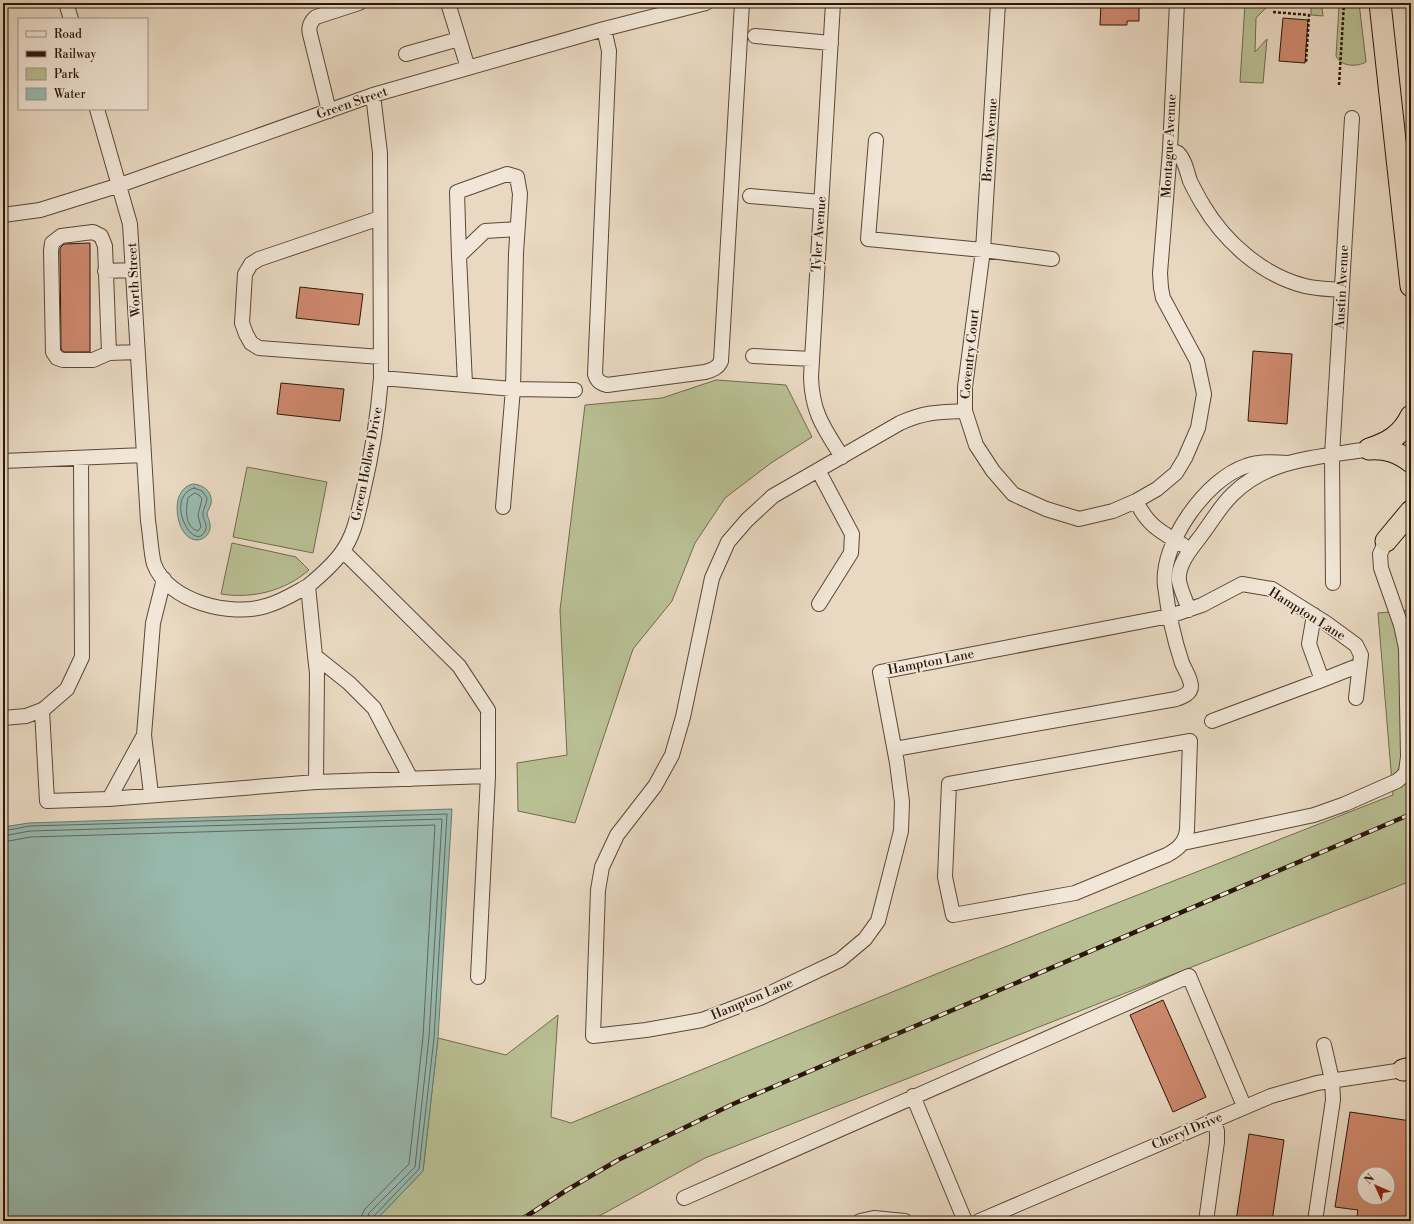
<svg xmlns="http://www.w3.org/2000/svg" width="1414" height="1224" font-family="'Libre Bodoni',serif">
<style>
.green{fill:#b8bf93;stroke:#726b4e}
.water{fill:#98baaf;stroke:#6c796d}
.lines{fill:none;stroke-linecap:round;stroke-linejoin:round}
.shore{stroke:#62685c;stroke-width:1}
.building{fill:#ce896e;stroke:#2b1709;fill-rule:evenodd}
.minor-casing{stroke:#5a4837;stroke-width:16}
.highway-casing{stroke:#2b1709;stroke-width:23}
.path{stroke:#2b1709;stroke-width:2.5;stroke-dasharray:3 2;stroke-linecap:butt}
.minor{stroke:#f1e6d7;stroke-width:14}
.highway{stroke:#e9d9c2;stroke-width:21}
.rail-casing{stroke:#2b1709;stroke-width:4.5}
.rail{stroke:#f1e6d7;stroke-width:3;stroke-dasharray:9;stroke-linecap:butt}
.labels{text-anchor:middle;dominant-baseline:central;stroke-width:3;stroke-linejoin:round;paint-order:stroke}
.street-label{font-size:13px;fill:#2b1709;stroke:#f1e6d7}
</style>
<rect width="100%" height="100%" fill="#e9d9c2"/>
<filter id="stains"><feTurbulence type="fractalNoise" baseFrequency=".005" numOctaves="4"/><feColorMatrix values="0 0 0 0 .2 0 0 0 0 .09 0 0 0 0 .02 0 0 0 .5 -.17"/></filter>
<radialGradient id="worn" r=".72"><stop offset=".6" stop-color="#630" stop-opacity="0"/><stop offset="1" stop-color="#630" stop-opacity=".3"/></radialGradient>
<path class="green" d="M 1245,3 L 1269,3 L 1269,5 L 1256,18 L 1255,52 L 1267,39 L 1263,83 L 1240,82 Z
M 1311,3 L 1320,4 L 1322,7 L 1323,16 L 1311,15 Z
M 1338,3 L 1359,3 L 1366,62 C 1357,67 1341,67 1336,56 L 1339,7 Z
M 716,380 L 786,385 L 812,437 L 771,463 L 725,498 L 695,543 L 672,601 L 633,649 L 575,823 L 518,811 L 517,763 L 567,755 L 560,610 L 585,405 L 662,398 Z
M 247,467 L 327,482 L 313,553 L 233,537 Z
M 232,543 L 296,557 L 309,570 C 285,591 252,599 221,594 Z
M 1411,610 L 1411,881 L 705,1158 L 590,1221 L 375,1221 L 423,1171 L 438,1038 L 506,1055 L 558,1015 L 551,1117 L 571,1123 L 946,970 L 1393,795 L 1378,613 Z"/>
<path class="water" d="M 193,484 C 204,485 213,492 211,504 C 210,507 208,510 207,513 C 207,517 210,520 210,525 C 211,532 206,539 198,540 C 178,541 171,502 183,490 C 185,487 189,485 193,484 Z
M 452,809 L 438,1038 L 423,1171 L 375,1221 L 3,1221 L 3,827 L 29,823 Z"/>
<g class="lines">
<path class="shore" d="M 194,488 L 202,491 L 207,498 C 207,504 202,510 203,516 C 204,521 208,525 205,531 C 194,554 163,498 194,488 Z
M 195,493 L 199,495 L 202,499 L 198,515 L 201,527 L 198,531 C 184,527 186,508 188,498 Z
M 3,831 L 30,826 L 447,814 L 434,1038 L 419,1169 L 373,1217 L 372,1221
M 3,836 L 30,831 L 442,819 L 429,1037 L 415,1167 L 369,1213 L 367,1221
M 3,842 L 31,837 L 435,825 L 423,1037 L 409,1164 L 365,1209 L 362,1215 L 361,1221"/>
</g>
<path class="building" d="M 1101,3 L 1139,3 L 1139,21 L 1127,21 L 1127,25 L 1100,25 Z
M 1283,18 L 1308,20 L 1305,63 L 1279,61 Z
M 90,243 L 90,352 L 64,352 L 61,349 L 60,248 L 64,244 Z
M 300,287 L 363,294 L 359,325 L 296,318 Z
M 1253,351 L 1292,354 L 1287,424 L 1248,421 Z
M 281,383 L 344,389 L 340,421 L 277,414 Z
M 1163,1000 L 1206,1097 L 1173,1112 L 1130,1015 Z
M 1350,1112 L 1411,1121 L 1411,1221 L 1356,1221 L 1358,1210 L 1335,1207 ZM 1364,1174 L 1388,1174 L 1388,1198 L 1364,1198 Z
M 1249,1134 L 1284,1140 L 1272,1221 L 1236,1221 Z"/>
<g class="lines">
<defs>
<path id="minor" d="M 66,3 L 71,19
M 448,3 L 468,68
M 833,3 L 811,377 C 812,413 824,428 842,457
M 998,3 L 983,250 L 965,387 L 965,411 L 976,445 L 993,471 L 1013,494 L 1046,509 L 1079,519 L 1113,511 L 1136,501 L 1157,489 L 1176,473 L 1185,458 L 1198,428 L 1204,394 L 1197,361 L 1163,298 L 1161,288 L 1160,273 L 1170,150 L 1177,3
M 604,29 L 609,51 L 595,374 C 597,381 600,383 607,385 L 705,372 C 712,370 718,368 721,361 L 742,3
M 755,36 L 831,43
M 406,54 L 459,39
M 373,95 L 380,153 L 381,378 C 378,416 372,454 363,492 C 358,513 355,534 342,552 C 333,565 320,576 308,586 L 315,656 L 349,683 L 374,708 L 411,779
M 97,109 L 130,224 L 148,521 C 150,532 151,554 154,564 C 168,602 231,617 266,606 C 281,602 295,593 308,586
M 329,111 L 310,34 C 308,27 311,21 316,17 L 359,3
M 876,140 L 868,239 L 983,250 L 1052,259
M 1170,150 C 1173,151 1175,151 1178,153 C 1185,160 1187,172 1190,181 C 1194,189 1198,197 1203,205 C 1225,242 1262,275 1305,286 C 1317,289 1330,289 1341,290
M 750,196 L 821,202
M 3,215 L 40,210 L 120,185 L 373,95 L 604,29 L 706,3
M 380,218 L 259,259 L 251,264 L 245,274 L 242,323 L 246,334 L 251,343 L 259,348 L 381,357
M 459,256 L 457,192 L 507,174 L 517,177 L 520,194 L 516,253 L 513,389 L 503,507
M 105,271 L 133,270
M 109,353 L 93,360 L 63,360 L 57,358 L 53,352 L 51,251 L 52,243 L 61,236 L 93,232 L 101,236 L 105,246 L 109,353 L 138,352
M 753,356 L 812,359
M 381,378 L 513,389 L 575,390
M 465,384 L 459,256 L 485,231 L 517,229
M 965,411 C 938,412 925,412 900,423 L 773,496 L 747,520 L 728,542 L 712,578 L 683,717 L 672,755 L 655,786 L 617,835 L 602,867 L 598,890 L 593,1036 L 646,1030 L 702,1020 L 760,998 L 840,960 L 865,939 L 878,921 L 901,831 L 902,802 L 897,763 L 880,672 L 1170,616 L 1202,605 L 1242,584 L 1272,589 L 1326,623 L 1356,645 L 1361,655 L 1356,698
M 81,458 L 82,657 L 67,689 L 45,708 L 42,710 L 47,801 L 109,799 L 316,782 L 488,776
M 3,461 L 144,455
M 818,470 L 852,534 L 851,553 L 819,604
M 1136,501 C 1148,526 1160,531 1183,545
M 343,551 L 459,666 L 488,710 L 488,776 L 478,977
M 1333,583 L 1332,455 L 1352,118
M 1189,610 C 1186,601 1181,591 1179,581 C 1177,563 1194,546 1203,533 C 1213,520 1221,505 1233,494 C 1269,458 1322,457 1369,449
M 1314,615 L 1309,644 L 1322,680
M 315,656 L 317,673 L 316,782
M 3,718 L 26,716 L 42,710
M 1212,721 L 1322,680 L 1360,665
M 1190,741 L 1187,830 C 1185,843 1178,849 1167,855 L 1075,893 L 953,915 L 945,877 L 949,784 Z
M 895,749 L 1176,699 C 1182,697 1191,694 1191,686 C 1191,679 1185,670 1182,663 C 1174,639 1168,611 1165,586 C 1160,544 1206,479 1246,466 C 1259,461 1274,462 1288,463
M 151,794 L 144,735 L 153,623 L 164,579
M 109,799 L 144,735
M 1183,843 L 1314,815 L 1345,804 L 1397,781 L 1402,777 L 1406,772 L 1408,757 L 1406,648 L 1401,625 L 1381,568 L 1380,554 L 1386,541
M 913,1096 L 965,1221
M 684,1198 L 1189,976 L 1244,1106
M 860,1221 L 874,1218 L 905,1221
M 979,1221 L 1271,1096 L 1317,1083 L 1403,1070
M 1206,1221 L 1217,1142 L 1217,1131 L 1213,1120
M 1315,1221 L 1333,1100 L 1332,1080 L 1324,1045"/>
<path id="highway" d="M 1380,3 L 1411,286
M 1369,449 C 1388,443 1402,435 1411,416
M 1370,449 C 1386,448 1398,452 1411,462
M 1386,541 L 1411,511
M 1403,1070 L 1411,1068"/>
</defs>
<use href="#minor" class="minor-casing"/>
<use href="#highway" class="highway-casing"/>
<path class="path" d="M 1273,12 L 1309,15 L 1306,62
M 1339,85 L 1344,3"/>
<use href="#minor" class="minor"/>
<use href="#highway" class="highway"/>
<defs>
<path id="rail" d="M 519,1221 L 567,1190 L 618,1160 L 733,1104 L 1411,814"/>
</defs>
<use href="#rail" class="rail-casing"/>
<use href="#rail" class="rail"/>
</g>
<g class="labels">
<g class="street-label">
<text transform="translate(352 103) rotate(-19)">Green Street</text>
<text transform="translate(990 140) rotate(-86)">Brown Avenue</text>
<text transform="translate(1169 146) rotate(-87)">Montague Avenue</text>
<text transform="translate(819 234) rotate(-86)">Tyler Avenue</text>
<text transform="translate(134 280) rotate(-93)">Worth Street</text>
<text transform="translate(1342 287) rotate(-87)">Austin Avenue</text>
<text transform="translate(970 354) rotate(-84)">Coventry Court</text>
<text transform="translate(367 464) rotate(-79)">Green Hollow Drive</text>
<text transform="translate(1307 614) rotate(32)">Hampton Lane</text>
<text transform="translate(931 662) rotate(-11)">Hampton Lane</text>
<text transform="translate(752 999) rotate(-23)">Hampton Lane</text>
<text transform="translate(1187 1131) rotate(-23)">Cheryl Drive</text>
</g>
</g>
<rect width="1414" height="1224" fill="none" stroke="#e9d9c2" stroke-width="16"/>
<rect x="4" y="4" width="1406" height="1216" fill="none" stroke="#2b1709" stroke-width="2"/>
<rect x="8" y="8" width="1398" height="1208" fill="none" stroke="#2b1709"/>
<rect x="18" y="18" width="130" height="92" fill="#f1e6d7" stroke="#a29385"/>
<rect x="26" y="31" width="20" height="6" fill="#f1e6d7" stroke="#a29385"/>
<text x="54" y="38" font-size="12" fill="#2b1709">Road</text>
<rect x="26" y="51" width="20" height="6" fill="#2b1709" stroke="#a29385"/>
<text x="54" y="58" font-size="12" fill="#2b1709">Railway</text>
<rect x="26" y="68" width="20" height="12" fill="#b8bf93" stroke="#a29385"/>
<text x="54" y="78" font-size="12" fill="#2b1709">Park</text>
<rect x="26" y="88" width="20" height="12" fill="#98baaf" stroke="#a29385"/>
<text x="54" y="98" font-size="12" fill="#2b1709">Water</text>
<g transform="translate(1376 1186) rotate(315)"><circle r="19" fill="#f1e6d7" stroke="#a29385"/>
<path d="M0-3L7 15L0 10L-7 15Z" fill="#8f2418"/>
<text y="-6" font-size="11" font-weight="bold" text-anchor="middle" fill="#2b1709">N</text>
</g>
<rect width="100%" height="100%" filter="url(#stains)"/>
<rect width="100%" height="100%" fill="url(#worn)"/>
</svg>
